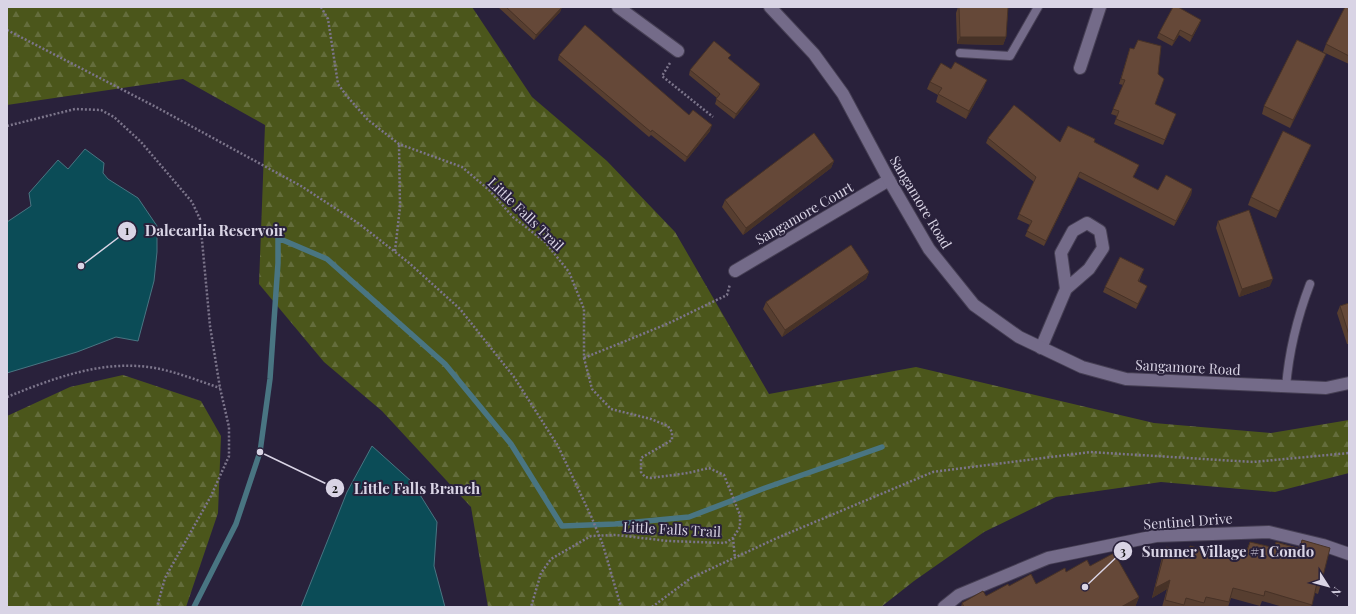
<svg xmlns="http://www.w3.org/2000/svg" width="1356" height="614" font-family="'Playfair Display',serif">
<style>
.forest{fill:url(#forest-firs)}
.water{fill:#0b4c57;stroke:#497582}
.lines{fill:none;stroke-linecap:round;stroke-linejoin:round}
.stream{stroke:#497582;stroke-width:5.5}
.service-casing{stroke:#463f54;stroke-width:10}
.minor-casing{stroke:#463f54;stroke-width:14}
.tertiary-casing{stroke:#463f54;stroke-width:14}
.path{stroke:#7c758b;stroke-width:2.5;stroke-dasharray:2 2;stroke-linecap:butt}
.service{stroke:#746b89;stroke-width:8}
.minor{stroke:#746b89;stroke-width:12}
.tertiary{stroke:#746b89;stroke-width:12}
.path-bridge{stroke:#7c758b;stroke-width:2.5;stroke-dasharray:2 2;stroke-linecap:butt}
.wall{fill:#573e30}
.shaded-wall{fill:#473227}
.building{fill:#654838;stroke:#473227}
.labels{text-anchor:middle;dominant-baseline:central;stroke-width:4;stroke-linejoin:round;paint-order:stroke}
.street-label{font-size:14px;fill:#d9d4e5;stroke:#29213b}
.leader{fill:none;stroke:#d9d4e5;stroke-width:1.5}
.callout-dot{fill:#d9d4e5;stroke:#29213b;stroke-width:1.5}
.mark-label{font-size:12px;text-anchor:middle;font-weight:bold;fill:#111}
.callout-label{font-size:15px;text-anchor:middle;font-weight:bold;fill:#d9d4e5;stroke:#29213b;stroke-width:4;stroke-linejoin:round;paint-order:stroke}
</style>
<defs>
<pattern id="forest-firs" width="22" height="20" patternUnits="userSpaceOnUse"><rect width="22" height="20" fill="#4b561b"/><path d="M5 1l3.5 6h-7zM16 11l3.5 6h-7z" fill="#646d3c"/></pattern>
</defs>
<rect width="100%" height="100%" fill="#29213b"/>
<path class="forest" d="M 7,7 L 472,7 L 532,97 L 607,161 L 675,232 L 769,394 L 916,367 L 1154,423 L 1271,433 L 1349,420 L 1349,473 L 1275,492 L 1161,482 L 1056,497 L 984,532 L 914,581 L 881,607 L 488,607 L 471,507 L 382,411 L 324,362 L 259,284 L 265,125 L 183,79 L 7,105 Z
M 123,375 L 201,401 L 221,436 L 218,513 L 186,607 L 7,607 L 7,416 L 70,387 Z"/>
<path class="water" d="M 85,149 L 104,163 L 103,173 L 108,179 L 138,198 L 157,226 L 157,252 L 154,281 L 138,341 L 116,337 L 77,352 L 7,373 L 7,222 L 31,206 L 29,193 L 58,160 L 68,169 Z
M 372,446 L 412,482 L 437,522 L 434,566 L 445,607 L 301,607 L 347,492 Z"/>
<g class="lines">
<path class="stream" d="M 194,607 L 236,524 L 260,452 L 270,379 L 278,263 L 278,238 L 327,259 L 445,364 L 511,444 L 562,526 L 615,524 L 689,517 L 765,488 L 882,447"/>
<defs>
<path id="service" d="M 960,53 L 1010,56 L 1038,7
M 1286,387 C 1289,350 1297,318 1310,284"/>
<path id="minor" d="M 618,7 L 678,51
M 1080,68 L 1100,7
M 735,271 L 889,180
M 1041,348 L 1066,289 L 1089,269 L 1103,248 L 1100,231 L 1087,223 L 1073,231 L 1061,253 L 1066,289
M 944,607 L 959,595 L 1048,558 L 1156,536 L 1269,532 L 1323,545 L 1349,554"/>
<path id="tertiary" d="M 770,7 L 814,54 L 843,94 L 889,180 L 929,249 L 974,305 L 1019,337 L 1082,367 L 1126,379 L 1326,388 L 1349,383"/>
</defs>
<use href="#service" class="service-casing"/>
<use href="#minor" class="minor-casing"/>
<use href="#tertiary" class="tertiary-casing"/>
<path class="path" d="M 321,7 L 328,19 L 338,84 L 346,95 L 368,120 L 399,144 L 462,167 L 489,190 L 513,217 L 545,242 L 569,272 L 584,309 L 584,358 L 592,389 L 611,409 L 651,419 L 668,426 L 672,432 L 672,440 L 641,458 L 641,472 L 645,477 L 651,478 L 688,473 L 709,468 L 724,475 L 740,515 L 740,527 L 733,538 L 725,543 L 668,541 L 616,535 L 591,536 L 551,559 L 541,573 L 531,607
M 7,30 L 156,107 L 301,186 L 358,223 L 408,262 L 460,309 L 514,377 L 558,446 L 591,516
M 670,63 L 662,76 L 713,117
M 7,126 L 75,109 L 101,110 L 114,117 L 141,142 L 192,202 L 200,219 L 210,326 L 220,388 L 229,427 L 229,456 L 211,496 L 165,578 L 157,607
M 395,251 L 400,207 L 399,144
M 584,358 L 667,324 L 727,295 L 730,284
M 7,397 C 54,378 104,359 155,368 C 177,372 199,381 220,388
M 733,538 L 735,558
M 603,545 L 621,607
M 652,607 L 691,578 L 777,538 L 933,472 L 1090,452 L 1253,462 L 1349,453"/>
<use href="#service" class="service"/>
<use href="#minor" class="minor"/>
<use href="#tertiary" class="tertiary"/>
<path class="path-bridge" d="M 591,516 L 603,545"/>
</g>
<path class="wall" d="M 498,7 L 562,7 L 560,12 L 534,40 Z
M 958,7 L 1008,7 L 1006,37 L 1003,45 L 957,44 L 956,13 Z
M 1349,7 L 1349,64 L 1323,52 L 1326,44 Z
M 1201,20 L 1199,25 L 1190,42 L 1179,35 L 1172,46 L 1157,38 L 1159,33 Z
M 1130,48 L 1155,104 L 1174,119 L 1163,145 L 1114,124 L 1117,116 L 1111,114 L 1123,85 L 1119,84 Z
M 559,55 L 689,115 L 710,131 L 685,162 L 651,135 L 649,137 L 558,60 Z
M 729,59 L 760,84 L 758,89 L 734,119 L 715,104 L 717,98 L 689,75 L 690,70 Z
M 1323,61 L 1290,128 L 1262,114 L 1264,106 Z
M 930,82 L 984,87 L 966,119 L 936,102 L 938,95 L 927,89 Z
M 988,138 L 1060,142 L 1095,139 L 1094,142 L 1137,170 L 1133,177 L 1158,190 L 1192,189 L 1191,195 L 1174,226 L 1078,177 L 1044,246 L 1025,236 L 1030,225 L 1017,219 L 1034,182 L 986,143 Z
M 1311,145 L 1308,152 L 1276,218 L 1248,205 L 1251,197 Z
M 834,161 L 831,168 L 743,235 L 722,207 L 725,200 Z
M 1218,221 L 1270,286 L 1239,297 L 1216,228 Z
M 1144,269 L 1139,282 L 1145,291 L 1136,309 L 1103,292 L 1105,287 Z
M 869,272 L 866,279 L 782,337 L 763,309 L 766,302 Z
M 1349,303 L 1349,344 L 1347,344 L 1337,313 L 1340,306 Z
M 1302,540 L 1321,584 L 1318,594 L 1315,593 L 1311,607 L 1283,607 L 1262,601 L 1260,606 L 1231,598 L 1228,607 L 1206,607 L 1203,606 L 1203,607 L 1162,607 L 1167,589 L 1152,598 L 1162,557 L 1166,547 L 1188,553 L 1190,546 L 1214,552 L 1216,546 L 1245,554 L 1250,542 L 1274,548 L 1276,542 L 1299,548 Z
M 1090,566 L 1139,597 L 1135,607 L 961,607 L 962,603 L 986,596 L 1009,586 L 1036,584 L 1066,572 Z"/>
<path class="shaded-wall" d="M 562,7 L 560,12 L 534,40 L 536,35 Z
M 1201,20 L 1199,25 L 1190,42 L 1192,36 Z
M 1180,30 L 1179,35 L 1172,46 L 1174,41 Z
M 960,37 L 1006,37 L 1003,45 L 957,44 Z
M 1326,54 L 1323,61 L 1290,128 L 1293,120 Z
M 987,80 L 984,87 L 966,119 L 969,111 Z
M 760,84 L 758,89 L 734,119 L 736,114 Z
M 712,125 L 710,131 L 685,162 L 687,157 Z
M 1311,145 L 1308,152 L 1276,218 L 1279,211 Z
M 834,161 L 831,168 L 743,235 L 746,228 Z
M 1080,172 L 1078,177 L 1044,246 L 1046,241 Z
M 1192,189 L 1191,195 L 1174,226 L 1176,221 Z
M 869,272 L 866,279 L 782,337 L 785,330 Z
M 1273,279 L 1270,286 L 1239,297 L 1242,289 Z
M 1147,286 L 1145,291 L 1136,309 L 1138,304 Z
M 1170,580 L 1167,589 L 1152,598 L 1155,588 Z
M 1139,597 L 1135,607 L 1121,607 Z"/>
<path class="building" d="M 506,7 L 562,7 L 536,35 Z
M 959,7 L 1008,7 L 1006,37 L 960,37 Z
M 1173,7 L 1178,7 L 1201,20 L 1192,36 L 1180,30 L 1174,41 L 1159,33 Z
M 1345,7 L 1349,7 L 1349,56 L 1326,44 Z
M 585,25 L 689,115 L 693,110 L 712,125 L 687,157 L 652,130 L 651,132 L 559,55 Z
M 1138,40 L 1161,46 L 1158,74 L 1164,79 L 1155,104 L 1176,114 L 1165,140 L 1116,119 L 1119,111 L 1113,109 L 1125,80 L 1121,79 L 1130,48 L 1134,49 Z
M 1297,40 L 1326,54 L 1293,120 L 1264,106 Z
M 714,41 L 731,55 L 728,58 L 760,84 L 736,114 L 716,99 L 720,94 L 690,70 Z
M 955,62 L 987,80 L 969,111 L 938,94 L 942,88 L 930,82 L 941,63 L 951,69 Z
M 1014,105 L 1060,142 L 1068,126 L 1095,139 L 1094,142 L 1139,165 L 1133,177 L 1158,190 L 1166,175 L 1192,189 L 1176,221 L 1080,172 L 1046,241 L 1027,231 L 1032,221 L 1019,214 L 1036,177 L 988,138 Z
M 1283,131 L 1311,145 L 1279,211 L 1251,197 Z
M 814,133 L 834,161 L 746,228 L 725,200 Z
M 1249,210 L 1273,279 L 1242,289 L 1218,221 Z
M 851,245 L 869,272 L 785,330 L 766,302 Z
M 1120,257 L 1144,269 L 1138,281 L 1147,286 L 1138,304 L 1105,287 Z
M 1349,303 L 1349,335 L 1340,306 Z
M 1302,540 L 1330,548 L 1321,584 L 1317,583 L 1312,605 L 1265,591 L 1264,596 L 1233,588 L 1229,602 L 1206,597 L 1204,603 L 1186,598 L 1184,605 L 1165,600 L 1170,580 L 1155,588 L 1166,547 L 1188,553 L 1190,546 L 1215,553 L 1216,546 L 1246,554 L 1250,542 L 1275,548 L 1276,542 L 1300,549 Z
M 1114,553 L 1139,597 L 1121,607 L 964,607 L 962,603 L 983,591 L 986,596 L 1008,584 L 1009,586 L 1031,574 L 1036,584 L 1065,568 L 1066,572 L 1087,560 L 1090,566 Z"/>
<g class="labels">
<g class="street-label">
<text transform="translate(921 202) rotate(59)">Sangamore Road</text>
<text transform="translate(804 213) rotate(-30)">Sangamore Court</text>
<text transform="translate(526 214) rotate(44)">Little Falls Trail</text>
<text transform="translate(1188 367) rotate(3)">Sangamore Road</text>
<text transform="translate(1188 521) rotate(-4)">Sentinel Drive</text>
<text transform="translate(672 529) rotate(3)">Little Falls Trail</text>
</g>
</g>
<path class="leader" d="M81 266L127 231M260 452L335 488M1085 587L1123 551"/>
<g class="callout-dot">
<circle cx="81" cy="266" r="4"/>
<circle cx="260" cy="452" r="4"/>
<circle cx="1085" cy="587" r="4"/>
<circle cx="127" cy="231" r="10"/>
<circle cx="335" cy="488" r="10"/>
<circle cx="1123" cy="551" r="10"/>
</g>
<g class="mark-label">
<text x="127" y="235">1</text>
<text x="335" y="493">2</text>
<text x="1123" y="556">3</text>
</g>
<g class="callout-label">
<text x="215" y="236">Dalecarlia Reservoir</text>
<text x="417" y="494">Little Falls Branch</text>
<text x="1228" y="557">Sumner Village #1 Condo</text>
</g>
<rect width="1356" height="614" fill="none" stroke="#d9d4e5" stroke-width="16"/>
<g transform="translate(1328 586) rotate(126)" stroke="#29213b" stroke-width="3" paint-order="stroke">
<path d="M0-3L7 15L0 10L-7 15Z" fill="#d9d4e5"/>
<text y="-6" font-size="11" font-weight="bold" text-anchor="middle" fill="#d9d4e5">N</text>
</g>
</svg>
